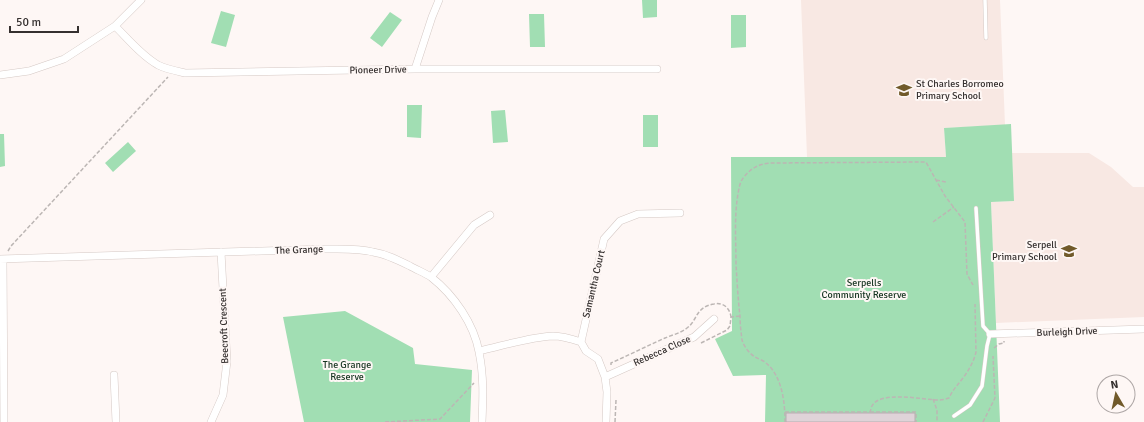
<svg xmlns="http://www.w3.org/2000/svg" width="1144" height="422" font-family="Signika,sans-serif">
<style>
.built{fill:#f8e8e3}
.green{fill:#a1deb3}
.building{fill:#dfd3d8;stroke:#b7acb1}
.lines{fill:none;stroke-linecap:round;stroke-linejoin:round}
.service-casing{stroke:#d5c9c5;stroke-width:4.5}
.minor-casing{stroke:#d5c9c5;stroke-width:8}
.path{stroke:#bcb6b4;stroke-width:1.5;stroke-dasharray:4 2;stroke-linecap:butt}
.service{stroke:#fff;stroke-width:3.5}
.minor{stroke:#fff;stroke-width:7}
.labels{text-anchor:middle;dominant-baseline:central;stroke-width:4;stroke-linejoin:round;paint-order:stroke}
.street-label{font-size:10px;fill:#35302f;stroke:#fef7f5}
.poi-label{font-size:10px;fill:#35302f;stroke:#fef7f5;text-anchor:start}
.park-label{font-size:10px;fill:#153420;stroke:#fef7f5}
</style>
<rect width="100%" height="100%" fill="#fef7f5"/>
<path class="built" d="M 801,0 L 1000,0 L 1005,125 L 944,128 L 946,157 L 807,157 Z
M 1012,153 L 1089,153 L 1111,167 L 1133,187 L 1144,187 L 1144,317 L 996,323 L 991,202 L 1014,201 Z"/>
<path class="green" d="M 642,0 L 657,0 L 657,17 L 643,18 Z
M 221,11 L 235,15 L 226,47 L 211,43 Z
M 390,12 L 402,20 L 382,47 L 370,38 Z
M 529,14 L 544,14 L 545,47 L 530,47 Z
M 731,15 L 746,15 L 746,47 L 731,48 Z
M 407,105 L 422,105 L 421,138 L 407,137 Z
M 505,110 L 508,142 L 493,143 L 491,111 Z
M 643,115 L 658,115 L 658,147 L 643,147 Z
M 1011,124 L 1014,201 L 991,202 L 1000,422 L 765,422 L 766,375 L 733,376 L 715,339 L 732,331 L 731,157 L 946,157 L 944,128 Z
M 0,134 L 4,134 L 5,166 L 0,167 Z
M 128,142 L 136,151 L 113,172 L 105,163 Z
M 345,311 L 413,348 L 415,364 L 472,370 L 470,422 L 304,422 L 283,317 Z"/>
<path class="building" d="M 786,413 L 915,413 L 915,422 L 786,422 Z"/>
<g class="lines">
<defs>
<path id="service" d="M 985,0 L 986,38
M 954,416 L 970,405 L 982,386 L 987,346 L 990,334 L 983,326 L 976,208"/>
<path id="minor" d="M 115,26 C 128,39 142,56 158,65 C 166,69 176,71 185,73 L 415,69 L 657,69
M 415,69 L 432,17 L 439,0
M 0,75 L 29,71 L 64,59 L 115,26 L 141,0
M 0,259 L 325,249 C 341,249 358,248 373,252 C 386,254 398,260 410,266 C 417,270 425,273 431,277 C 454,295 474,324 479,352 C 484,376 483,399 482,422
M 3,259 L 4,422
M 431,277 L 474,225 L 490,215
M 990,334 L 1144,329
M 581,342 L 604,239 L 620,221 L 638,214 L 680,213
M 479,351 C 502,346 530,337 553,336 C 563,336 572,339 581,342 L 586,351 L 598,359 L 605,377 L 607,392 L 606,422
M 114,375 L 116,422
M 605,377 L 694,337 L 714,319
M 211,422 L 223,395 L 227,361 L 221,252"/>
</defs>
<use href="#service" class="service-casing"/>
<use href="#minor" class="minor-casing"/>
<path class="path" d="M 936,180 L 946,182
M 933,222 L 954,207
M 8,251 L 11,246 L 168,77
M 701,343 L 727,330 L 730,326 L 731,317 L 740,316
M 994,348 L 999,344 L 1004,343 L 1004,341
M 611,365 L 611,363 C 629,355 647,346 665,338 C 672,335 681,333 687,328 C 698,320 695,307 714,304 C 723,302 730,308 731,317
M 933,399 L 937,410 L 937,422
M 785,412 L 870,412 C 871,410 871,407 872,406 C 880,390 925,400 939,400 C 943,400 946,399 949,398 C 953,389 958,385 963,378 C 969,370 974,361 976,352 L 975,304
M 870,412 L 916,412 L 916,422
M 385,422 L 440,419 L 474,383
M 615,422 L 616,400
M 785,422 C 785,402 782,376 766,363 C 763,360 758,359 755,357 C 750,354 744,347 742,340 C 741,332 740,324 740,316 C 738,299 737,281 736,264 C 736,241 734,217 738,194 C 739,188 740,181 744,177 C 751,168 759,164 770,163 L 926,162 L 945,196 L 965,222 L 967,274 L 973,285
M 983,422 L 995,398 L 993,356"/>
<use href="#service" class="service"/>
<use href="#minor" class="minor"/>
</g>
<defs>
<symbol id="school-bare" viewBox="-9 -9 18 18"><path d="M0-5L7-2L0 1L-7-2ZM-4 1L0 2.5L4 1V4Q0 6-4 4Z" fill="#715a2a" stroke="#fef7f5" stroke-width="2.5" paint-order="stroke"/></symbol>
</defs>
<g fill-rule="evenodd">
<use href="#school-bare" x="893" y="79" width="22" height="22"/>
<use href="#school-bare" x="1058" y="240" width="22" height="22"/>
</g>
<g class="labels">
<g class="street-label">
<text transform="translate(378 70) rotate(-1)">Pioneer Drive</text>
<text transform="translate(299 250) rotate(-2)">The Grange</text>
<text transform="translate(594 284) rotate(-77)">Samantha Court</text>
<text transform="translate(224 326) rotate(-92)">Beecroft Crescent</text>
<text transform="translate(1067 332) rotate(-2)">Burleigh Drive</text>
<text transform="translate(662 351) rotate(-24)">Rebecca Close</text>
</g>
<g class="poi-label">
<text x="916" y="84">St Charles Borromeo<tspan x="916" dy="12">Primary School</tspan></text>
<text x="1057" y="245" text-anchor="end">Serpell<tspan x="1057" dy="12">Primary School</tspan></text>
</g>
<g class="park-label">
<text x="864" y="283">Serpells<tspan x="864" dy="12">Community Reserve</tspan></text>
<text x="347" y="365">The Grange<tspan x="347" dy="12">Reserve</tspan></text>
</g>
</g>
<g transform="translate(1116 394) rotate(351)"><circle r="19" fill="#fef7f5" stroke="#aea7a6"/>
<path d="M0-3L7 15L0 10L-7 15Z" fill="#715a2a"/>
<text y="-6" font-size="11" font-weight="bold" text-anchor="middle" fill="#35302f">N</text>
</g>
<path d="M10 26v6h68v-6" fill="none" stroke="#35302f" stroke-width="2"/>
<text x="16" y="26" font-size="12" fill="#35302f" stroke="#fef7f5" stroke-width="3" paint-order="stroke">50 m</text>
</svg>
